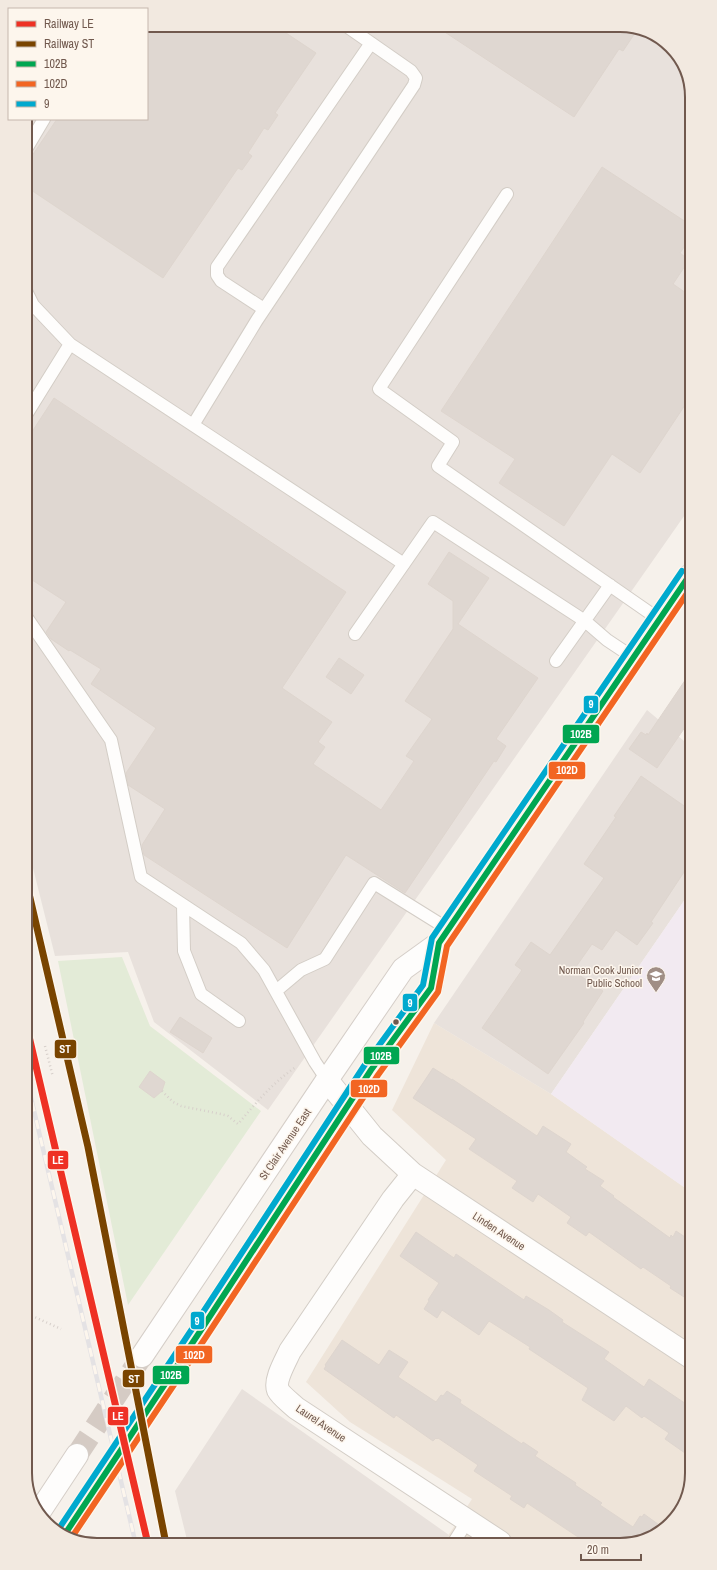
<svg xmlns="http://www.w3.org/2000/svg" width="717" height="1570" font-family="'Archivo Narrow',sans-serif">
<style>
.residential{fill:#eee4d9}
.industrial{fill:#e8e1dc}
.education{fill:#f2eaf1}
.green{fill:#e3ebd7}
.building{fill:#dfd7d1;stroke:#ded5ce}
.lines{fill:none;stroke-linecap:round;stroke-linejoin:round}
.secondary-tunnel{stroke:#d5cbc4;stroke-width:22;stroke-dasharray:22 11;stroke-linecap:butt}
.lane-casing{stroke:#d3cdc6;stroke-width:14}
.street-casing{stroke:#d3cdc6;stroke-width:24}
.secondary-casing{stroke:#d5cec8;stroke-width:24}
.path{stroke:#d7d0cb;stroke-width:2.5;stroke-dasharray:1 3;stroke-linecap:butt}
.lane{stroke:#fefdfc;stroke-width:12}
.street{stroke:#fefdfc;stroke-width:22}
.secondary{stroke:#fefdfc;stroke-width:22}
.rail-casing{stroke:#e4e2e4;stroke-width:4.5}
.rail{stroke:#fdf6ed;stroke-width:3;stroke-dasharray:9;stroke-linecap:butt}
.bus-1-casing{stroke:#fdf6ed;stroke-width:9}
.bus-2-casing{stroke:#fdf6ed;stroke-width:9}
.bus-3-casing{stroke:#fdf6ed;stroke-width:9}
.bus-1{stroke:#00a651;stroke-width:6}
.bus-2{stroke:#f26522;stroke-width:6}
.bus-3{stroke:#00a9ce;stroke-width:6}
.rail-1-casing{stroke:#fdf6ed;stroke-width:10}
.rail-2-casing{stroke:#fdf6ed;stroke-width:10}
.rail-1{stroke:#ee3124;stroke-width:7}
.rail-2{stroke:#794400;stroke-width:7}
.bus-dot{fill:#71594e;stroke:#fdf6ed;stroke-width:1.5}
.labels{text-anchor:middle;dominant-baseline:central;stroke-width:3;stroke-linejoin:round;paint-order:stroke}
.poi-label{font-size:11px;fill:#71594e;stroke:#fdf6ed;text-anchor:end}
.street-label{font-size:11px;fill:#71594e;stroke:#fdf6ed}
.rim{fill:none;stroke:#71594e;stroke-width:2}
.line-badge{stroke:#fdf6ed;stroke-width:1.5}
.badge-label{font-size:11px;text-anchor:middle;font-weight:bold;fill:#fff}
</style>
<rect width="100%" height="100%" fill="#f6f1eb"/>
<path class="residential" d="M 434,1023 L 551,1094 L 691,1192 L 692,1473 L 677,1517 L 643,1541 L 444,1542 L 472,1499 L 350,1422 L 306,1382 L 446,1160 L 392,1110 Z"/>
<path class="industrial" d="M 147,25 L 625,25 L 664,40 L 688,74 L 689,509 L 268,1110 L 154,1022 L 128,952 L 55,956 L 27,844 L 25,119 L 147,119 Z
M 647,710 L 690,746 L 690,892 L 551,1094 L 434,1023 Z
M 242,1389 L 449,1535 L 444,1542 L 188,1544 L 175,1491 Z"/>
<path class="education" d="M 690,892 L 691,1192 L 551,1094 Z"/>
<path class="green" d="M 122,957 L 150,1026 L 261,1111 L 128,1305 L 58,961 Z"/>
<path class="building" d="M 147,25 L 274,25 L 316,53 L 275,113 L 278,115 L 268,130 L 264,128 L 248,153 L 252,156 L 242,170 L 238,168 L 163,278 L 25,186 L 25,166 L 57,119 L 147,119 Z
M 434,25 L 625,25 L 637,30 L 623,51 L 619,49 L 574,117 Z
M 602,167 L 689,224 L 689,240 L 680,253 L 689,260 L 673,284 L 689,295 L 689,399 L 640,473 L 612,454 L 564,526 L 499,483 L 515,459 L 441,411 Z
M 54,398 L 346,592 L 282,688 L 332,722 L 318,742 L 325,747 L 313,764 L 381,810 L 414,761 L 406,756 L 432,719 L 405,701 L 453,629 L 453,601 L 428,584 L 449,552 L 489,578 L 458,624 L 538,678 L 496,739 L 506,746 L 496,762 L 494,761 L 405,893 L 346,855 L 287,948 L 144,855 L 142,845 L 165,809 L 128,785 L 126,773 L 156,728 L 91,684 L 101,669 L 70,650 L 69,651 L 51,639 L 46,632 L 66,602 L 26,576 L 26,441 Z
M 339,658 L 364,675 L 351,694 L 326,677 Z
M 690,673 L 690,720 L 657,768 L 629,749 L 641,732 L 646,735 L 647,733 L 648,735 Z
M 641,776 L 690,810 L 690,863 L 651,922 L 653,923 L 637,945 L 616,930 L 602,950 L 592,944 L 573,971 L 603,991 L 583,1022 L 584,1023 L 548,1074 L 482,1028 L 522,970 L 515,965 L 531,942 L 550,955 L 604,878 L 584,864 L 616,817 L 614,816 Z
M 180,1017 L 212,1038 L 203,1053 L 170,1032 Z
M 433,1068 L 452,1080 L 452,1079 L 537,1136 L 543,1126 L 571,1144 L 566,1152 L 587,1167 L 585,1169 L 604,1181 L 600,1186 L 614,1196 L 613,1197 L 670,1238 L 671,1235 L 673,1237 L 676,1231 L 691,1241 L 688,1247 L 691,1249 L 692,1302 L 670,1288 L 671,1286 L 643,1267 L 641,1269 L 589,1232 L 586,1236 L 567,1223 L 571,1217 L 538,1194 L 533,1202 L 512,1188 L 517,1181 L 469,1149 L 476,1139 L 413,1098 Z
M 150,1071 L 165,1082 L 162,1091 L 154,1098 L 139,1087 Z
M 416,1232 L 454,1258 L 456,1254 L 524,1300 L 526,1296 L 549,1310 L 563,1320 L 562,1322 L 609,1352 L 604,1359 L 644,1387 L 649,1379 L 692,1408 L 692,1458 L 665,1439 L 669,1433 L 644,1416 L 642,1418 L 626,1406 L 614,1421 L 582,1400 L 588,1388 L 529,1349 L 530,1347 L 489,1321 L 479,1335 L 442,1310 L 437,1318 L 424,1309 L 429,1301 L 428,1300 L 439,1283 L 400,1256 Z
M 342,1340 L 379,1365 L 389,1350 L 408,1362 L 398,1377 L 436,1402 L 441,1395 L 443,1396 L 447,1391 L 461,1400 L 460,1403 L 522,1444 L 523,1442 L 538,1452 L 535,1456 L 576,1483 L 575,1485 L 602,1503 L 600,1505 L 633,1527 L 640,1516 L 642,1517 L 644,1514 L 662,1527 L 643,1541 L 584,1541 L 527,1503 L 524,1508 L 510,1499 L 512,1496 L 474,1471 L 478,1465 L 438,1438 L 437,1439 L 436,1438 L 433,1441 L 396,1415 L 394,1418 L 324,1369 L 326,1366 L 325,1365 Z"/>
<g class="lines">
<path class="secondary-tunnel" d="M 77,1455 L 142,1356
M 88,1499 L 152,1404"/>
<defs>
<path id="lane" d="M 25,151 L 44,119
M 507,194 L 379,389 L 453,442 L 438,466 L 660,620
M 26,291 L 33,305 L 70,344
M 264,309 L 221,281 L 217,275 L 217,267 L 371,43
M 26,415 L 70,344 L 404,564
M 193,425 L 257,320 L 414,85 L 416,78 L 411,71 L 345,25
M 27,618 L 111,740 L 141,877 L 241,943 L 264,970 L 315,1062 L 327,1080
M 355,634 L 433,522 L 585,621 L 607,640 L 634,658
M 556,661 L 610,585
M 183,905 L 184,951 L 201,994 L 239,1021
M 276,991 L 301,970 L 325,959 L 374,883 L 448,929
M 454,1542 L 468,1520"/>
<path id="street" d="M 327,1080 L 372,1136 L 413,1174 L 692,1358
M 413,1174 L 393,1199 L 290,1351 C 286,1360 274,1380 278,1390 C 281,1396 291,1403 296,1408 L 500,1542"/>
<path id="secondary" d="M 142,1356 L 327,1080 L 403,969 L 439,943 L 689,576
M 152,1404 L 371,1070 L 431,988 L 439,943
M 40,1511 L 77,1455
M 65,1534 L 88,1499"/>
</defs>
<use href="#lane" class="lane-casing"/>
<use href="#street" class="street-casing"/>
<use href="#secondary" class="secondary-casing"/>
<path class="path" d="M 45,1046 L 53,1077
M 162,1091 L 173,1102 L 181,1106 L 221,1114 L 228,1116 L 238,1124 C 256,1103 272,1083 296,1067
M 28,1314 L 61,1329"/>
<use href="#lane" class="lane"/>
<use href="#street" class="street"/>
<use href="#secondary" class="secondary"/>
<defs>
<path id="rail" d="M 28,1085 L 136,1545"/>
</defs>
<use href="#rail" class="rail-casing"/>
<use href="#rail" class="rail"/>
<defs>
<path id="bus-1" d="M 65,1534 L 199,1333 L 371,1070 L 431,988 L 439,943 L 689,576"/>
<path id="bus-2" d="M 72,1537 L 206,1337 L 378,1075 L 438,992 L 447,946 L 690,589"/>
<path id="bus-3" d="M 58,1530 L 192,1329 L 364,1066 L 423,985 L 432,938 L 682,571"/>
</defs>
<use href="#bus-1" class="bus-1-casing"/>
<use href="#bus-2" class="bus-2-casing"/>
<use href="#bus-3" class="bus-3-casing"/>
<use href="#bus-1" class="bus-1"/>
<use href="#bus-2" class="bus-2"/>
<use href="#bus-3" class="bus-3"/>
<defs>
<path id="rail-1" d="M 28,1032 L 148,1544"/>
<path id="rail-2" d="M 27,885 L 88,1147 L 166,1544"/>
</defs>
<use href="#rail-1" class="rail-1-casing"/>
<use href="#rail-2" class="rail-2-casing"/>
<use href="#rail-1" class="rail-1"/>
<use href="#rail-2" class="rail-2"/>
</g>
<defs>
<symbol id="school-pin" viewBox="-11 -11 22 30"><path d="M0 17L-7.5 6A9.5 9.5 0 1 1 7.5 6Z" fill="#a08e85" stroke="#fdf6ed"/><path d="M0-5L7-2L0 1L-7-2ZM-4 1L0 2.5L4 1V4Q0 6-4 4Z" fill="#fff"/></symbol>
</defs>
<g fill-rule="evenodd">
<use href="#school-pin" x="645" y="965" width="22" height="30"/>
</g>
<circle class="bus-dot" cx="396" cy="1022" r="3.5"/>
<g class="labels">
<g class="poi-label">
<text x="642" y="970">Norman Cook Junior<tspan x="642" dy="13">Public School</tspan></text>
</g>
<g class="street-label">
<text transform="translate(285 1144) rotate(-56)">St Clair Avenue East</text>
<text transform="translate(499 1231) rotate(33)">Linden Avenue</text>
<text transform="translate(321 1423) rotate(34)">Laurel Avenue</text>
</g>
</g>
<path d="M0 0H717V1570H0ZM97 32H620A65 65 0 0 1 685 97V1473A65 65 0 0 1 620 1538H97A65 65 0 0 1 32 1473V97A65 65 0 0 1 97 32Z" fill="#f2e9e0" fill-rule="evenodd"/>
<path class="rim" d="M97 32H620A65 65 0 0 1 685 97V1473A65 65 0 0 1 620 1538H97A65 65 0 0 1 32 1473V97A65 65 0 0 1 97 32Z"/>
<g class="line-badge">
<rect x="583" y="695" width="16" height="19" rx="4" fill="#00a9ce"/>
<rect x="562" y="724" width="38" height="20" rx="4" fill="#00a651"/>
<rect x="548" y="761" width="38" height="19" rx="4" fill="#f26522"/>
<rect x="402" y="993" width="16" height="19" rx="4" fill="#00a9ce"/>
<rect x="54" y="1039" width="23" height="20" rx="4" fill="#794400"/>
<rect x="363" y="1046" width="37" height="19" rx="4" fill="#00a651"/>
<rect x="350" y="1079" width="38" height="19" rx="4" fill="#f26522"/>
<rect x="47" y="1150" width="22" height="20" rx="4" fill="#ee3124"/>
<rect x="190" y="1311" width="15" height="19" rx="4" fill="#00a9ce"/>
<rect x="175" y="1345" width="38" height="19" rx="4" fill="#f26522"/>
<rect x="152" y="1365" width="38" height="20" rx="4" fill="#00a651"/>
<rect x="122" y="1369" width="23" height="19" rx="4" fill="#794400"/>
<rect x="107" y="1406" width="22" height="20" rx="4" fill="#ee3124"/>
</g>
<g class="badge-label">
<text x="591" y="708">9</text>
<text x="581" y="738">102B</text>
<text x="567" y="774">102D</text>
<text x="410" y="1007">9</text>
<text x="65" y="1053">ST</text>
<text x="381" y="1060">102B</text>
<text x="369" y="1093">102D</text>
<text x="58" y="1164">LE</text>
<text x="197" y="1325">9</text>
<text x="194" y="1359">102D</text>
<text x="171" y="1379">102B</text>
<text x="134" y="1383">ST</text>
<text x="118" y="1420">LE</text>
</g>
<rect x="8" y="8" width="140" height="112" fill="#fdf6ed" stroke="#c5b7ad"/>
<rect x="16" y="21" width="20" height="6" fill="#ee3124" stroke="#c5b7ad"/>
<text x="44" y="28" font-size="12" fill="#71594e">Railway LE</text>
<rect x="16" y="41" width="20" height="6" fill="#794400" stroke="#c5b7ad"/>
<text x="44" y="48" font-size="12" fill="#71594e">Railway ST</text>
<rect x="16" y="61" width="20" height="6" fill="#00a651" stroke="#c5b7ad"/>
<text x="44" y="68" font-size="12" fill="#71594e">102B</text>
<rect x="16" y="81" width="20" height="6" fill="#f26522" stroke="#c5b7ad"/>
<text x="44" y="88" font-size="12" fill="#71594e">102D</text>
<rect x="16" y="101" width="20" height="6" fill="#00a9ce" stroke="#c5b7ad"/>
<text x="44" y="108" font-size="12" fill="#71594e">9</text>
<path d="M581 1554v6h60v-6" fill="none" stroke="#71594e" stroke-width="2"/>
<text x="587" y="1554" font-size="12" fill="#71594e" stroke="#fdf6ed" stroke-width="3" paint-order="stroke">20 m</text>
</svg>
